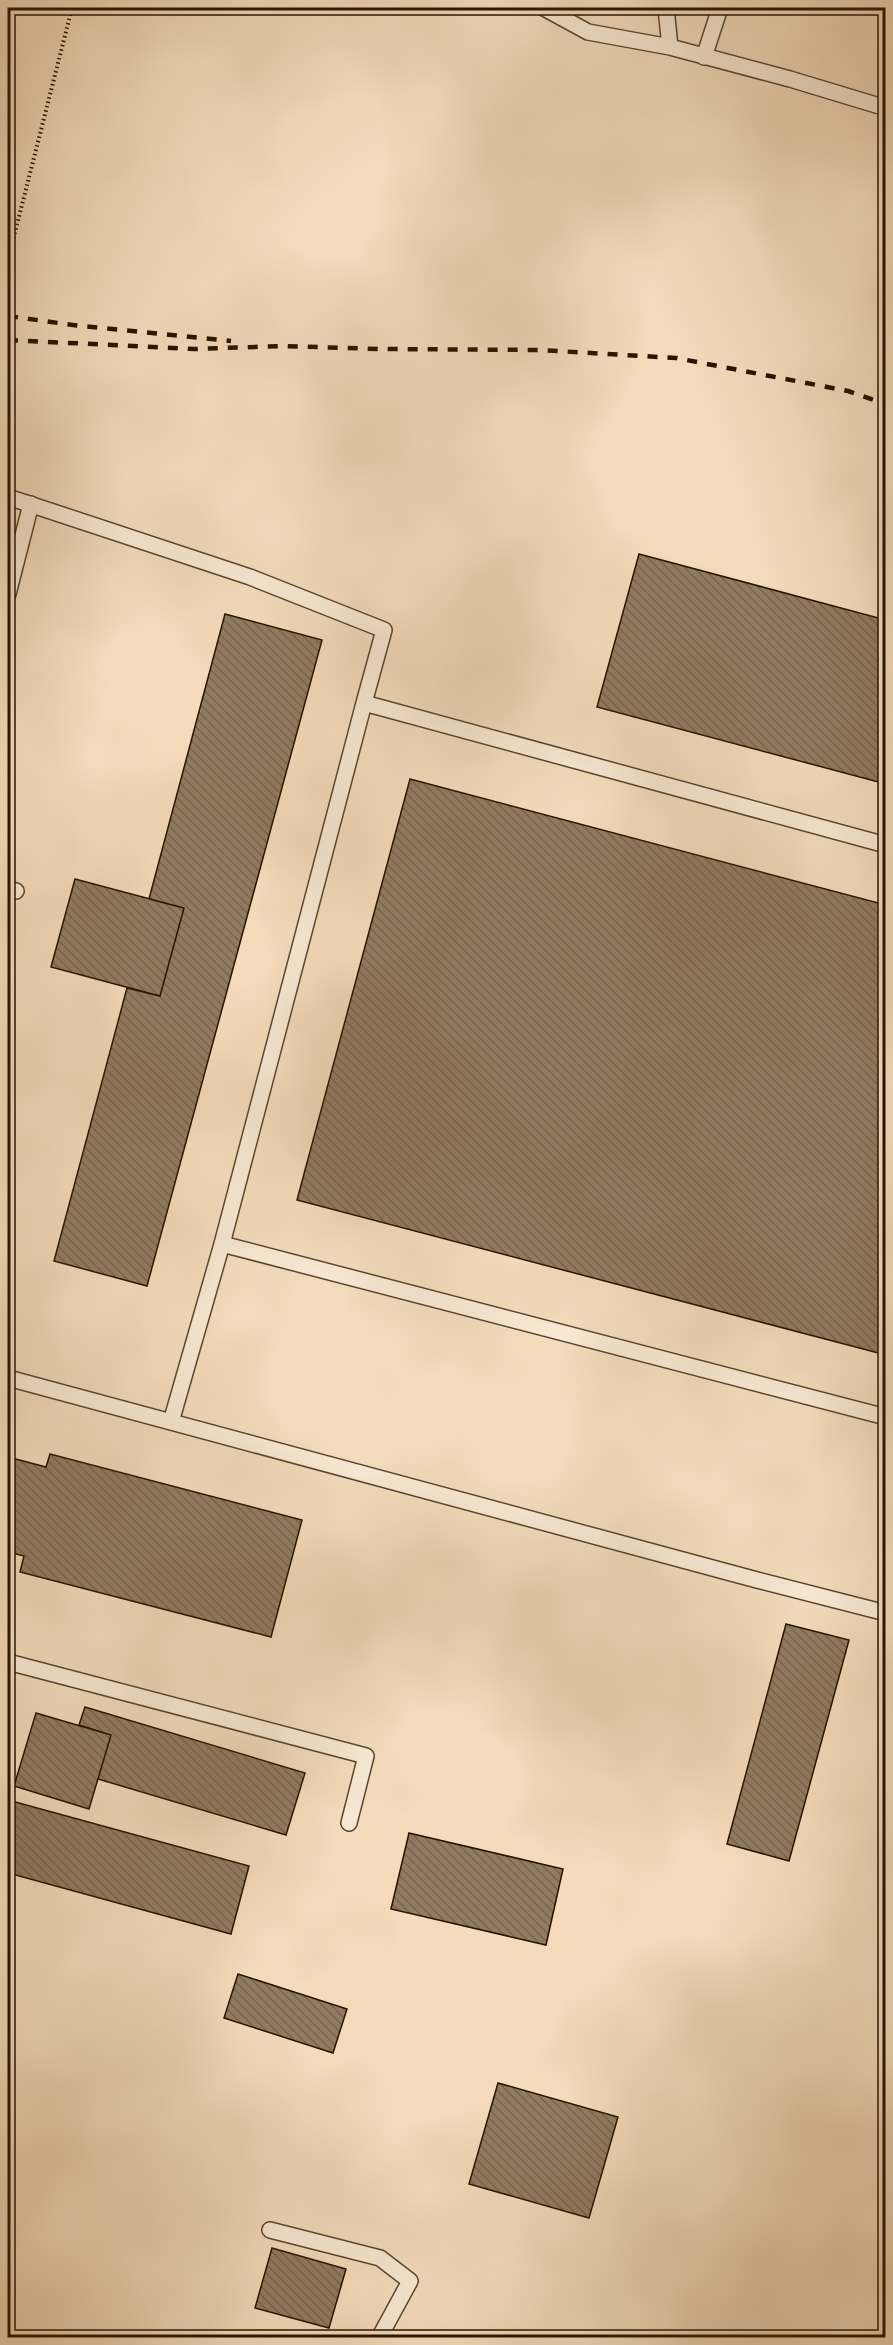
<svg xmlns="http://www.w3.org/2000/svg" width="893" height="2345" font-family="'Old Standard TT',serif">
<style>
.building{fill:url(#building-back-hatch);stroke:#261400;stroke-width:1.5}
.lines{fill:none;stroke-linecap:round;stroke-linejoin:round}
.lane-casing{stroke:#59462f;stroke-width:18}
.path{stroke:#261400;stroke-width:4;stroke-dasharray:1.5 3;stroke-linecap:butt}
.lane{stroke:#f7e8d3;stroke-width:15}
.rail{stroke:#261400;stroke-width:4.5;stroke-dasharray:10 10;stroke-linecap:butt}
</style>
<defs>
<pattern id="building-back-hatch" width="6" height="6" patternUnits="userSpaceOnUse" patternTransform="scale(1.5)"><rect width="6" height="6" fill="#917b61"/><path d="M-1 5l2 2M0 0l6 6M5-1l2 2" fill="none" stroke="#76644e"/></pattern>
</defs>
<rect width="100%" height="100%" fill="#f3dbbb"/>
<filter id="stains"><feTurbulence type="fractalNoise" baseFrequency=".00333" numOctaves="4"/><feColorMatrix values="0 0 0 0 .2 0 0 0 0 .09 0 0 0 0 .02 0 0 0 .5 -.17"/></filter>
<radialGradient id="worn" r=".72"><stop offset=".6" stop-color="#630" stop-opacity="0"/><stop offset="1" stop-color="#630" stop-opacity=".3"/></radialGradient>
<path class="building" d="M 639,554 L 886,620 L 886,784 L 597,707 Z
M 225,614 L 322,640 L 147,1286 L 54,1261 L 127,988 L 160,996 L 184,908 L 149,899 Z
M 410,779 L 886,905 L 886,1355 L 297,1200 Z
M 75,879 L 184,908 L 160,996 L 51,967 Z
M 50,1454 L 302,1520 L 271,1637 L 20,1572 L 24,1556 L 8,1552 L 8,1457 L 46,1467 Z
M 786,1624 L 849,1640 L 789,1861 L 727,1844 Z
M 85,1707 L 305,1773 L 286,1835 L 98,1779 L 111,1735 L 79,1725 Z
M 36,1713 L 111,1735 L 89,1809 L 14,1786 Z
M 8,1800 L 249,1866 L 231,1934 L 8,1873 Z
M 409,1833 L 563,1869 L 546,1945 L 391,1909 Z
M 238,1974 L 347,2009 L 333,2053 L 224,2018 Z
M 498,2083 L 618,2117 L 589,2218 L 469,2184 Z
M 272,2248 L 346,2269 L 329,2328 L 255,2308 Z"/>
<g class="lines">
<defs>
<path id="lane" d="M 544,8 L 588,32 L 670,47 L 790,79 L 886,108
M 666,8 L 670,47
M 704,57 L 720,8
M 8,497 L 250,577 L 384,630 L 364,703
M 8,594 L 31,504
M 8,889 L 16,891
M 222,1244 L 886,1417
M 8,1378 L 757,1580 L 886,1613
M 171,1422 L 222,1244 L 364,703 L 886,845
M 8,1662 L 366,1756 L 349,1823
M 270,2230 L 380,2258 L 410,2281 L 379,2338"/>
</defs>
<use href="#lane" class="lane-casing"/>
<path class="path" d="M 8,260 L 72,8"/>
<use href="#lane" class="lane"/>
<path class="rail" d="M 8,316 L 73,325 L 231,341
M 8,340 L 195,349 L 282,346 L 378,349 L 540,350 L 676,358 L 848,391 L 886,404"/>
</g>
<rect width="893" height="2345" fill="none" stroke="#f3dbbb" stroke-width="30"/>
<rect x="9" y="9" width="875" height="2327" fill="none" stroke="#261400" stroke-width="3"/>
<rect x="15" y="15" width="863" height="2315" fill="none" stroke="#261400" stroke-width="1.5"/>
<rect width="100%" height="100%" filter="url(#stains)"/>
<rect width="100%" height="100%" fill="url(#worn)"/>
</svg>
